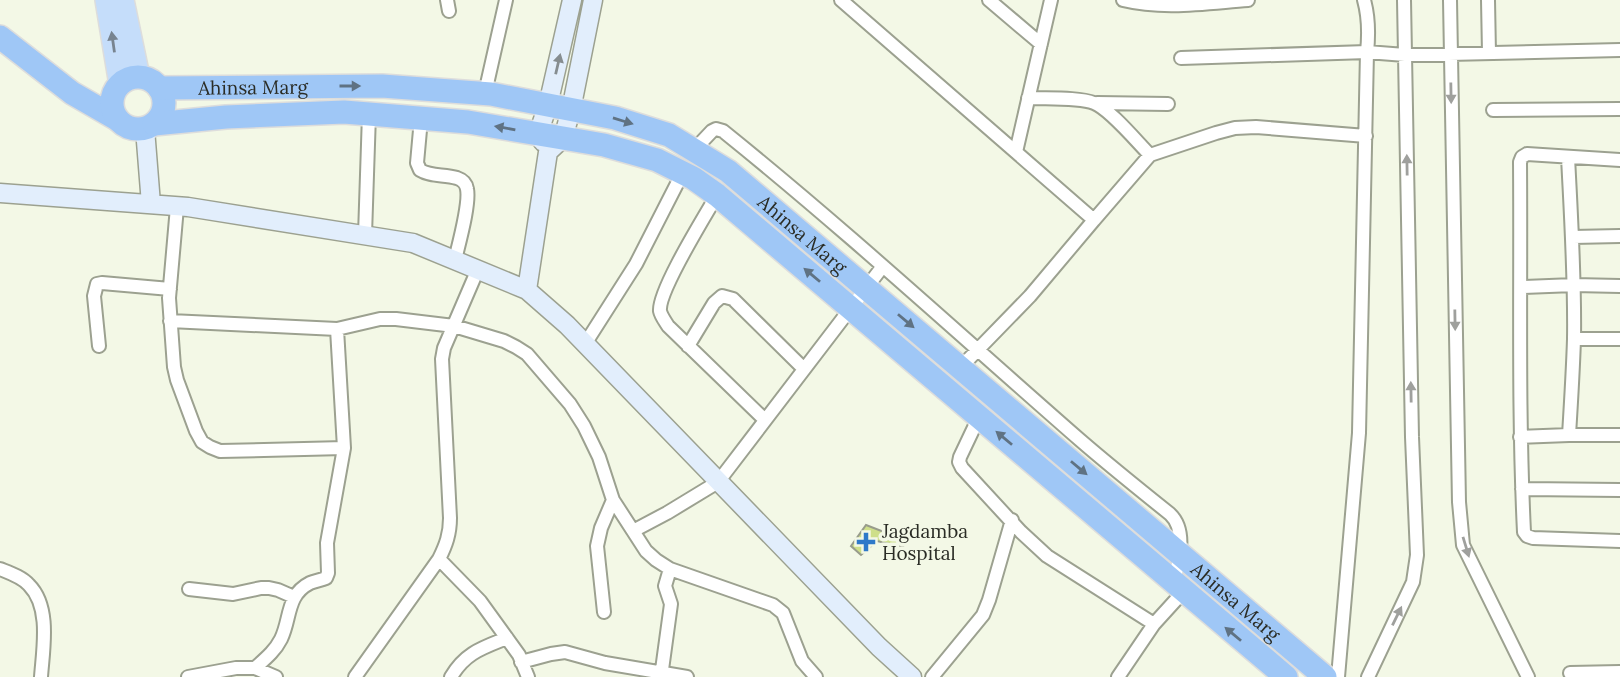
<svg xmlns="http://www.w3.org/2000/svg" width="1620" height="677" font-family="Lora,serif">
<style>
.building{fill:#cedf8a;stroke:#989c8b;stroke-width:2}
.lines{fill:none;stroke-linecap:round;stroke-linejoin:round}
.street-casing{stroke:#9ca190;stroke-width:16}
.secondary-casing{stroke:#9ca190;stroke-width:21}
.primary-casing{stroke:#dddddc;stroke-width:24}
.highway-casing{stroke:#dddddc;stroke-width:26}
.street{stroke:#fff;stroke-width:12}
.secondary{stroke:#e2eefc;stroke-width:18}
.primary{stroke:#c5ddfa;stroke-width:21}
.highway{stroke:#9fc7f6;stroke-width:23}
.oneway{fill:#788490}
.oneway2{fill:#868d90}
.oneway3{fill:#5f7283}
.oneway4{fill:#9fa09d}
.poi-dot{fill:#2e79c9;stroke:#f3f8e6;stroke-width:2.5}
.labels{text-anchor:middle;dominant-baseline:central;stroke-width:7;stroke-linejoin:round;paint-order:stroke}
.street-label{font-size:19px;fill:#2a2c25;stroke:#f3f8e6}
.poi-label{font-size:19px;fill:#2a2c25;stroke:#f3f8e6;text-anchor:start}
</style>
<rect width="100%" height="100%" fill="#f3f8e6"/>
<path class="building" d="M 866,525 L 905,540 L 903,547 L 877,541 L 861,555 L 851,546 Z"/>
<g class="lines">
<defs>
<path id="street" d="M 447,0 L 449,11
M 841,0 L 1094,220 L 1030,296 L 960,368
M 989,0 L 1041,44
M 1123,0 C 1164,10 1207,3 1248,0
M 1450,0 L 1459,502 L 1463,545 L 1528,677
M 1488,0 L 1489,53
M 1181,58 L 1367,52 L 1405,55 L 1620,50
M 485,93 L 506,0
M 1028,98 C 1046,99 1078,97 1094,103 C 1110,109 1137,142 1150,155
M 1097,103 L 1168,104
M 1493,110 L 1620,109
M 421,119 L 417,163 L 420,170 C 431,177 444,174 457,178 C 463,180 466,183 467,189 C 470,204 459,243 455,260
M 694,150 L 712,131 L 716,129 L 723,131 C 846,230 962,337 1080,440 C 1110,466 1140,490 1170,514 C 1188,531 1178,562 1174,583
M 1016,152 L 1051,0
M 1568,157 C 1571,217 1575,278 1574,339 C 1573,371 1571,403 1569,435
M 1620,160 L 1527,154 L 1522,157 L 1520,162 C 1521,286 1518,409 1524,532 L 1527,536 L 1533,538 L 1620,541
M 717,195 C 705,216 658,291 660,311 C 661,316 665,321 668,326 L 765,420
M 177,207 L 169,298 L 174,367 L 177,380 L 196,431 L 202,442 L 210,447 L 220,451 L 344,448
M 1094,220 L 1150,155 L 1216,133 L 1235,128 L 1256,127 L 1366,136
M 365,235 L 369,114
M 1573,237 L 1620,236
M 1521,287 L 1574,285 L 1620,286
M 170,321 L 337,329 L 380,319 L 396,319 L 454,326 L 504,341 L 516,347 L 527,354 L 570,404 L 584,426 L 599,457 L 613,500 L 646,551 L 656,560 L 670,569 L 773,605 L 783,613 L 802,661 L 816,677
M 1574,339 L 1620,339
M 585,344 L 636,264 L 683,172
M 99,346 L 94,296 L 97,284 L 102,283 L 170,289
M 688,346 L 714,303 L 722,296 L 733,299 L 804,369
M 979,417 L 960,457 L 959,462 L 962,468 L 1021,532 L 1047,556 L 1154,624
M 1520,437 L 1569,435 L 1620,435
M 1522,489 L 1620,490
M 633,531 L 667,513 L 718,482 L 883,266
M 439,559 L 480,601 L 519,655 L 528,677
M 0,569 C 10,573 22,577 29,585 C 51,607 43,649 41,677
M 189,589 L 233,594 L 261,588 L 269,588 L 278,590 L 294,597
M 604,612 L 597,546 L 601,528 L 613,500
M 521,662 L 551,654 L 565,652 L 605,663 L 687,677
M 255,668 C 265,659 275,651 281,639 C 291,619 286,595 310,583 C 315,581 321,580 326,578 L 328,573 L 327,543 L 344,448 L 337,329
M 1570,673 L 1620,672
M 188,677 L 236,668 L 255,668 L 276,677
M 355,677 L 439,559 C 446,545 450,534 450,518 L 442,359 L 444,348 L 478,269
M 451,677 C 465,653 482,648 507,638
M 661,677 L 671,604 L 665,586 L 670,569
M 932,677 L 983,615 L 989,600 L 1012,520
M 1118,677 L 1154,624 L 1184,591
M 1338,677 L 1359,433 L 1367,52 C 1369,33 1369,18 1364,0
M 1368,677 L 1413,582 L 1417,555 L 1412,437 L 1404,0"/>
<path id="secondary" d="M 145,129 L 151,204
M 543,142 L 538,134 L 548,105 L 572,0
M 548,152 L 563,138 L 571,110 L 593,0
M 0,193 L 188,207 L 413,243 L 527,290 L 567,325 L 879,647 L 912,677
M 527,290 L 548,152"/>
<path id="primary" d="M 106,0 L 120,85
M 123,0 L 139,77"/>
<g id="highway">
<path d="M 0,37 L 72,93 L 117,119"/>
<circle cx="138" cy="103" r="26"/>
<path id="s1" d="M 159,88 L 382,86 L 491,94 L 615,118 L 669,135 L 728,171 L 1325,677"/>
<path d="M 154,124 L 226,117 L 344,112 L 468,122 L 604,145 L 657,160 L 693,178 L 717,195 L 1286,677"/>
</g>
</defs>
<use href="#street" class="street-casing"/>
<use href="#secondary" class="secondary-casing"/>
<use href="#primary" class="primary-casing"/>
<use href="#highway" class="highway-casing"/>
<use href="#street" class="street"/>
<use href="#secondary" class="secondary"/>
<use href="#primary" class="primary"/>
<use href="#highway" class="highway"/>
</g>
<defs><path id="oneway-solid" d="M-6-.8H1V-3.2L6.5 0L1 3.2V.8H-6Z" transform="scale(1.75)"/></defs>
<use class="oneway" href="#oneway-solid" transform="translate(113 42) rotate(-98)"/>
<use class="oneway2" href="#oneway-solid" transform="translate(558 64) rotate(-77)"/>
<g class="oneway3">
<use href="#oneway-solid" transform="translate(350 86)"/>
<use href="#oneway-solid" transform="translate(623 121) rotate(17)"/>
<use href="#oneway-solid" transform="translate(505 128) rotate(-170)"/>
<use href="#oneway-solid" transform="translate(812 275) rotate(-140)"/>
<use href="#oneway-solid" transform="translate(906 321) rotate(40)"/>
<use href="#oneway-solid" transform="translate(1004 438) rotate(-140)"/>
<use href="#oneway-solid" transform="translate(1079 468) rotate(40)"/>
<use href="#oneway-solid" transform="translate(1233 634) rotate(-140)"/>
</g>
<g class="oneway4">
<use href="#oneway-solid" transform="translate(1451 93) rotate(89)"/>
<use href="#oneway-solid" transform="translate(1407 165) rotate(-91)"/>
<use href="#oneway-solid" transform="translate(1455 320) rotate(89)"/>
<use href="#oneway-solid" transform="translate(1411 392) rotate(-91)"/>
<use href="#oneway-solid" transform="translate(1466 547) rotate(73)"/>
<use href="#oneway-solid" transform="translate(1397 616) rotate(-64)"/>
</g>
<path class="poi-dot" d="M862.5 531.5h7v7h7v7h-7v7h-7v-7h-7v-7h7z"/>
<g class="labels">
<g class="street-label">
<text stroke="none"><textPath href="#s1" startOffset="94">Ahinsa Marg</textPath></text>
<text stroke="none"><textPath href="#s1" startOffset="682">Ahinsa Marg</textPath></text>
<text stroke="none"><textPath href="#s1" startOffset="1250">Ahinsa Marg</textPath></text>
</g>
<g class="poi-label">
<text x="882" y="531">Jagdamba<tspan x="882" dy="22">Hospital</tspan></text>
</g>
</g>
</svg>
